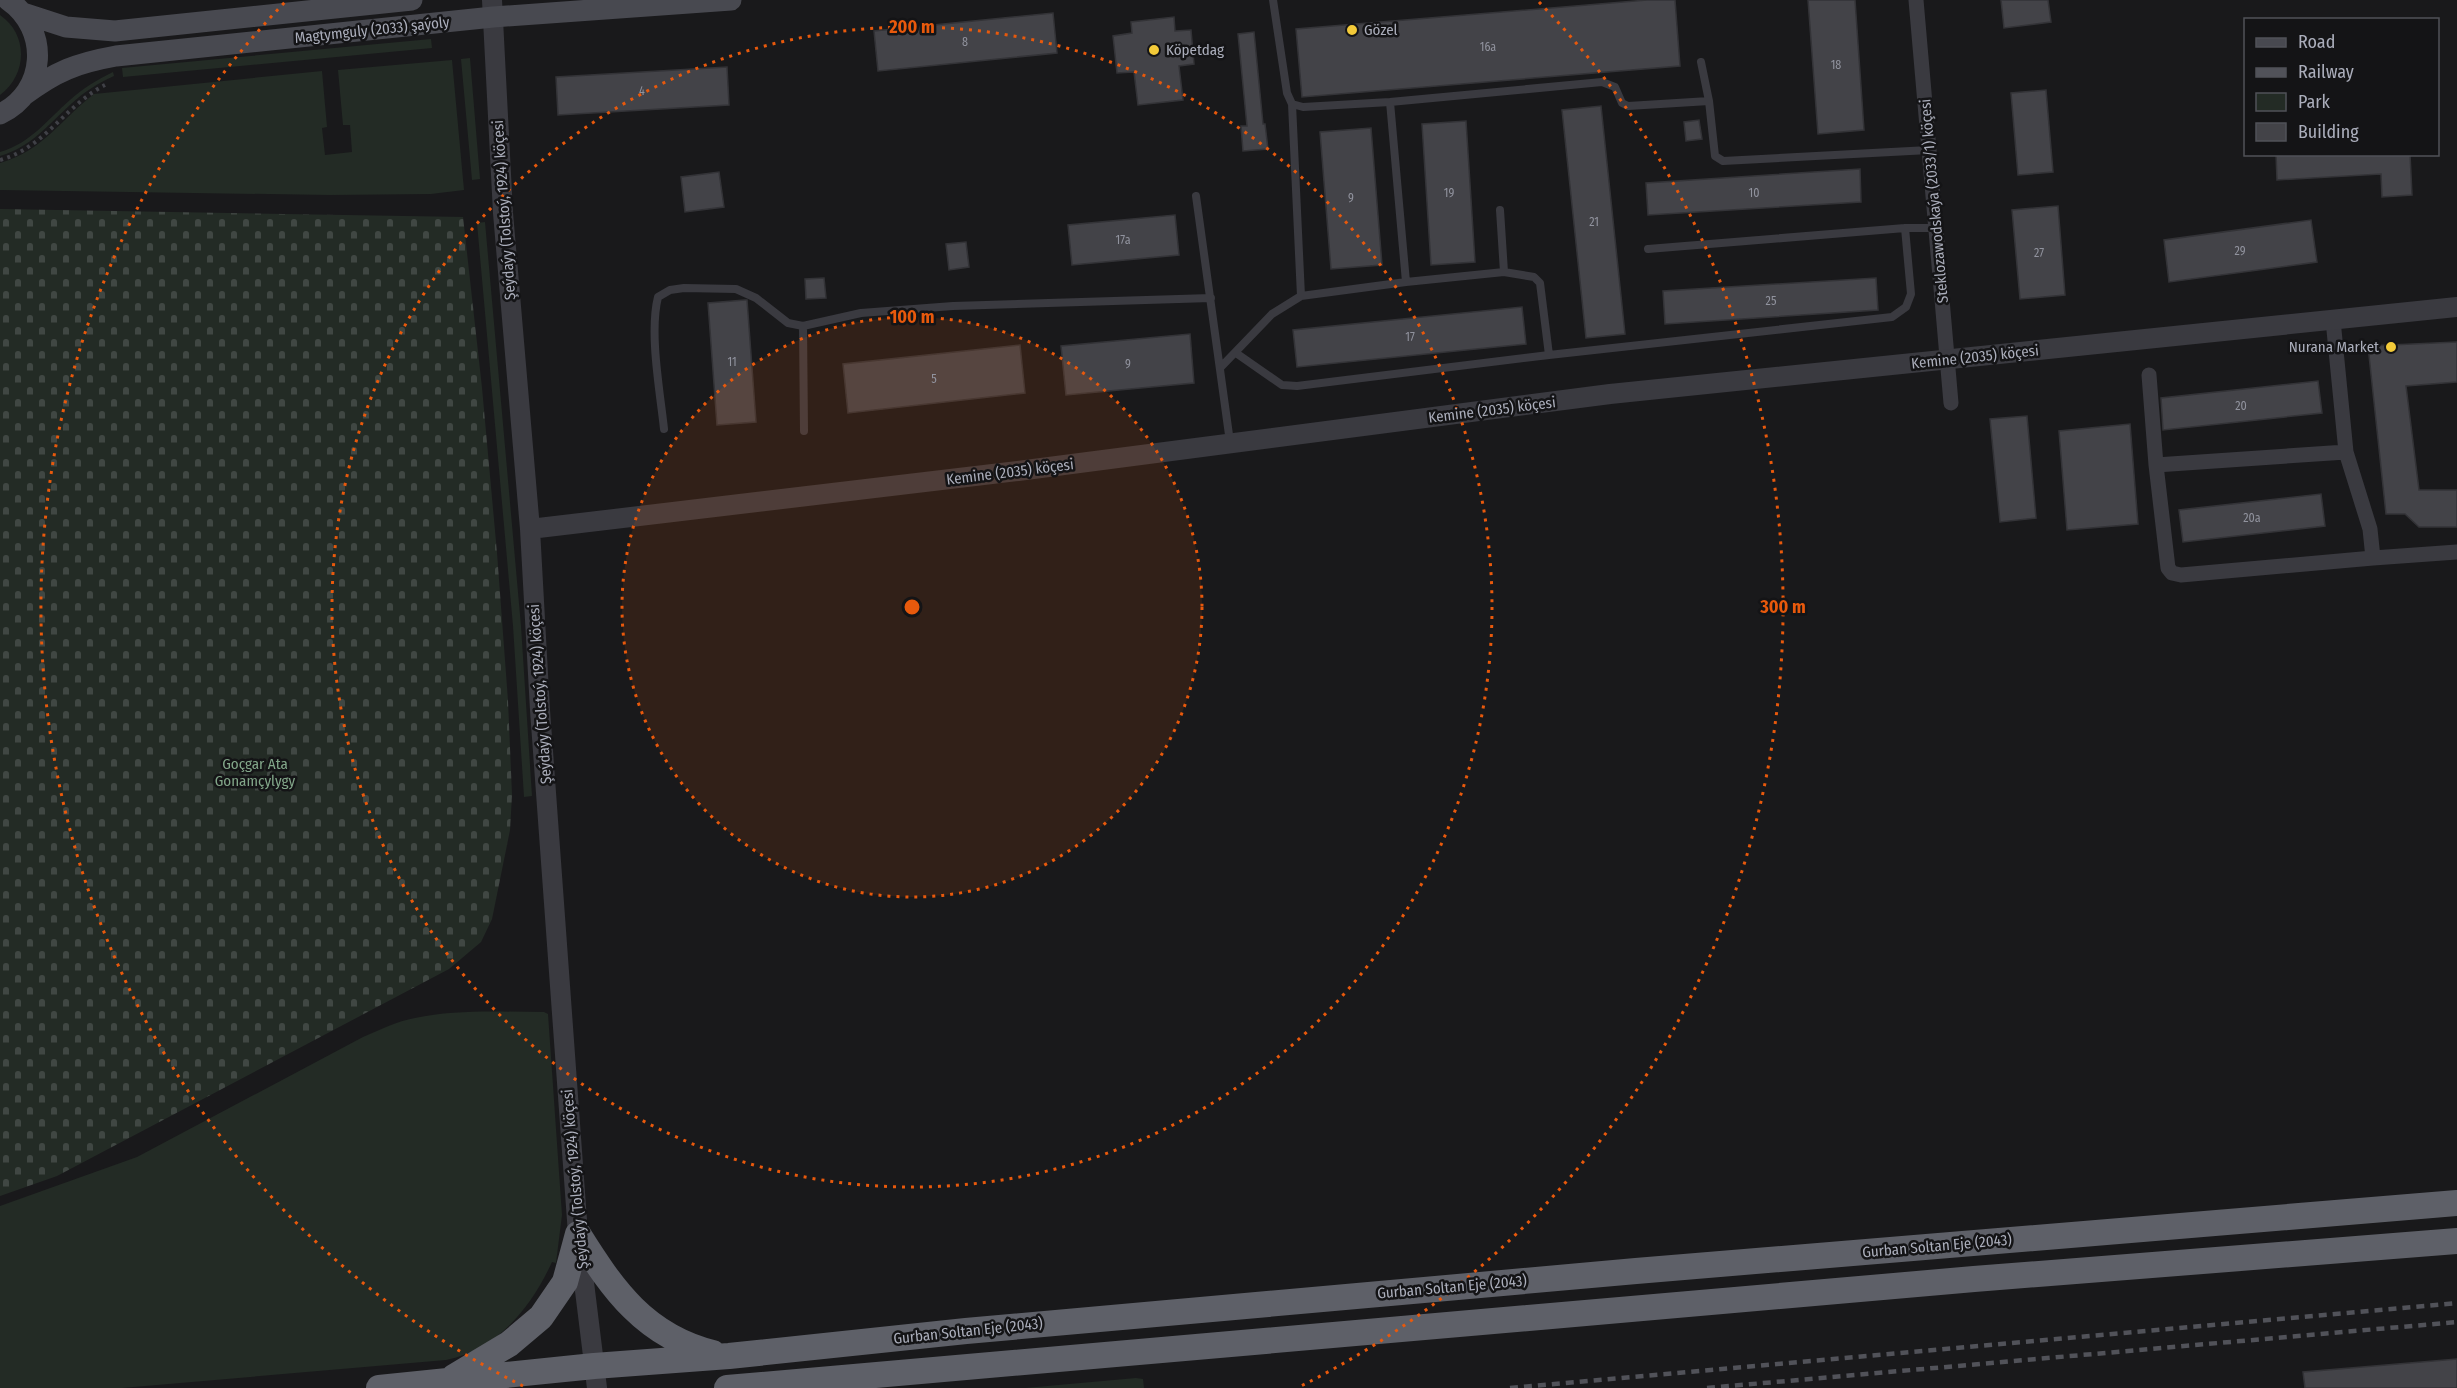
<svg xmlns="http://www.w3.org/2000/svg" width="2457" height="1388" font-family="'Fira Sans Condensed',sans-serif">
<style>
.green{fill:#232b25}
.cemetery{fill:url(#cemetery-stones)}
.building{fill:#434348;stroke:#333337;stroke-width:1.5}
.lines{fill:none;stroke-linecap:round;stroke-linejoin:round}
.path{stroke:#404147;stroke-width:4;stroke-dasharray:3 4.5;stroke-linecap:butt}
.service{stroke:#3a3a40;stroke-width:8}
.minor{stroke:#3a3a40;stroke-width:15}
.tertiary{stroke:#3a3a40;stroke-width:20}
.secondary{stroke:#484950;stroke-width:21}
.trunk{stroke:#5e6068;stroke-width:26}
.rail{stroke:#515259;stroke-width:4.5;stroke-dasharray:8 6;stroke-linecap:butt}
.ring{fill:none;stroke:#e8590c;stroke-width:3;stroke-dasharray:3 6}
.poi-dot{fill:#f3ca39;stroke:#141416;stroke-width:2}
.labels{text-anchor:middle;dominant-baseline:central;stroke-width:5;stroke-linejoin:round;paint-order:stroke}
.number-label{font-size:12px;fill:#91939e}
.street-label{font-size:15px;fill:#abaebb;stroke:#141416}
.poi-label{font-size:15px;fill:#abaebb;stroke:#141416;text-anchor:start}
.park-label{font-size:15px;fill:#82a689;stroke:#141416}
.centre{fill:#e8590c;stroke:#141416;stroke-width:3}
.ring-label{font-size:18px;text-anchor:middle;font-weight:bold;fill:#e8590c;stroke:#141416;stroke-width:5;stroke-linejoin:round;paint-order:stroke}
</style>
<defs>
<pattern id="cemetery-stones" width="16" height="16" patternUnits="userSpaceOnUse" patternTransform="scale(1.5)"><rect width="16" height="16" fill="#232b25"/><path d="M2 7V4a2 2 0 0 1 4 0v3zM10 15v-3a2 2 0 0 1 4 0v3z" fill="#404743"/></pattern>
</defs>
<rect width="100%" height="100%" fill="#19191b"/>
<path class="green" d="M 0,15 C 29,35 27,75 0,95 Z
M 431,39 L 432,48 L 123,77 L 122,68 Z
M 470,58 L 480,179 L 472,180 L 461,59 Z
M 452,60 L 464,190 L 431,194 L 330,195 L 0,190 L 0,163 C 43,151 61,119 94,94 L 322,71 L 327,127 L 322,128 L 325,155 L 352,152 L 350,125 L 343,125 L 338,70 Z
M 113,72 L 114,76 C 98,83 84,92 71,104 C 48,125 31,147 0,156 L 0,152 C 31,143 47,120 70,100 C 83,88 97,80 113,72 Z
M 485,222 L 521,626 L 532,796 L 524,797 L 513,626 L 477,223 Z
M 544,1012 L 548,1014 L 562,1215 L 556,1263 L 552,1262 C 531,1308 497,1350 446,1360 L 122,1388 L 0,1388 L 0,1206 L 137,1157 L 363,1037 C 380,1030 397,1021 415,1018 C 457,1009 502,1012 544,1012 Z
M 1136,1378 L 1143,1379 L 1144,1388 L 1025,1388 Z"/>
<path class="cemetery" d="M 0,209 L 463,217 L 482,388 L 497,553 L 508,701 L 512,795 L 510,830 L 492,919 L 481,942 L 449,969 L 57,1176 L 0,1196 Z"/>
<path class="building" d="M 1647,0 L 1675,0 L 1680,66 L 1302,97 L 1296,29 Z
M 1808,0 L 1855,0 L 1864,130 L 1818,134 Z
M 2001,0 L 2048,0 L 2051,22 L 2004,28 Z
M 1053,13 L 1057,53 L 878,71 L 874,31 Z
M 1174,17 L 1175,31 L 1191,30 L 1194,64 L 1179,66 L 1183,100 L 1138,105 L 1134,72 L 1117,73 L 1113,36 L 1132,33 L 1131,22 Z
M 1254,32 L 1263,124 L 1265,124 L 1268,149 L 1243,151 L 1241,126 L 1247,126 L 1238,34 Z
M 727,67 L 729,105 L 558,115 L 556,77 Z
M 2046,90 L 2053,172 L 2018,175 L 2011,93 Z
M 1601,106 L 1625,334 L 1586,338 L 1562,110 Z
M 1699,120 L 1702,139 L 1686,141 L 1684,122 Z
M 1466,121 L 1475,262 L 1431,265 L 1422,124 Z
M 1371,128 L 1382,265 L 1331,269 L 1320,132 Z
M 2276,154 L 2410,154 L 2412,195 L 2382,197 L 2381,174 L 2277,180 Z
M 1860,169 L 1861,202 L 1648,215 L 1646,183 Z
M 719,172 L 724,207 L 685,212 L 681,177 Z
M 2058,206 L 2065,295 L 2020,299 L 2012,210 Z
M 1175,215 L 1179,255 L 1072,265 L 1068,225 Z
M 2311,220 L 2317,262 L 2169,282 L 2164,240 Z
M 966,242 L 969,267 L 949,270 L 946,244 Z
M 824,278 L 826,298 L 806,299 L 805,279 Z
M 1876,278 L 1878,310 L 1665,324 L 1663,291 Z
M 745,300 L 747,300 L 756,422 L 717,425 L 708,303 Z
M 1522,307 L 1526,344 L 1297,367 L 1293,330 Z
M 1190,334 L 1194,383 L 1066,395 L 1061,346 Z
M 2457,342 L 2457,382 L 2406,386 L 2419,490 L 2457,490 L 2457,527 L 2419,527 L 2405,514 L 2386,514 L 2368,346 Z
M 1020,345 L 1025,393 L 848,413 L 843,364 Z
M 2318,381 L 2322,413 L 2163,430 L 2161,398 Z
M 2027,416 L 2036,518 L 2000,522 L 1990,419 Z
M 2130,424 L 2138,524 L 2067,530 L 2059,431 Z
M 2321,494 L 2325,526 L 2183,542 L 2179,510 Z
M 2457,1359 L 2457,1388 L 2305,1388 L 2303,1372 Z"/>
<g class="lines">
<path class="path" d="M 0,160 C 46,147 64,106 105,85"/>
<path class="service" d="M 1273,0 L 1287,93 L 1292,104 L 1303,107 L 1390,102 L 1602,82 L 1615,87 L 1622,103 L 1628,106 L 1709,101
M 1701,62 L 1709,101 L 1715,156 L 1723,161 L 1929,150
M 1390,102 L 1406,282
M 1292,104 L 1301,296
M 1196,196 L 1230,442
M 1500,210 L 1504,272
M 1648,249 L 1905,228 L 1936,228
M 803,326 L 804,431
M 1236,353 L 1282,385 L 1297,386 L 1549,355 L 1892,317 L 1906,307 L 1911,294 L 1905,228
M 1220,368 L 1272,314 L 1301,296 L 1406,282 L 1504,272 L 1534,277 L 1540,283 L 1549,355
M 664,429 C 660,391 649,333 658,297 L 670,290 L 684,288 L 736,289 L 756,298 L 788,323 L 803,326 L 861,313 L 953,306 L 1211,298"/>
<path class="minor" d="M 1916,0 L 1951,403
M 2333,320 L 2346,452 L 2370,529 L 2373,558 L 2457,552
M 2149,375 L 2156,465
M 2346,452 L 2156,465 L 2168,568 L 2172,573 L 2181,575 L 2373,558"/>
<path class="tertiary" d="M 492,0 L 503,213 L 530,529 L 540,710 L 578,1234 L 597,1388
M 530,529 L 1018,471 L 1610,394 L 2457,307"/>
<path class="secondary" d="M 23,13 L 66,27 L 115,31 L 412,0
M 23,96 C 56,71 77,63 116,56 L 493,17 L 731,0
M 0,114 C 47,92 50,29 8,0"/>
<path class="trunk" d="M 578,1234 C 613,1290 645,1336 713,1353
M 454,1377 L 509,1344 L 541,1317 L 565,1282 L 578,1234
M 379,1388 L 594,1366 L 729,1356 L 966,1331 L 1636,1271 L 2457,1203
M 727,1388 L 1974,1279 L 2457,1241"/>
<path class="rail" d="M 1510,1388 L 2457,1303
M 1707,1388 L 2457,1322"/>
</g>
<circle cx="912" cy="607" r="290" fill="#e8590c" fill-opacity=".12"/>
<g class="ring">
<circle cx="912" cy="607" r="290"/>
<circle cx="912" cy="607" r="580"/>
<path d="M523 1386A871 871 0 0 1 285 2M1539 2A871 871 0 0 1 1301 1386"/>
</g>
<g class="poi-dot">
<circle cx="1352" cy="30" r="6"/>
<circle cx="1154" cy="50" r="6"/>
<circle cx="2391" cy="347" r="6"/>
</g>
<g class="labels">
<g class="number-label">
<text x="965" y="42">8</text>
<text x="1488" y="47">16а</text>
<text x="1836" y="65">18</text>
<text x="642" y="91">4</text>
<text x="1449" y="193">19</text>
<text x="1754" y="193">10</text>
<text x="1351" y="198">9</text>
<text x="1594" y="222">21</text>
<text x="1123" y="240">17a</text>
<text x="2240" y="251">29</text>
<text x="2039" y="253">27</text>
<text x="1771" y="301">25</text>
<text x="1410" y="337">17</text>
<text x="732" y="362">11</text>
<text x="1128" y="364">9</text>
<text x="934" y="379">5</text>
<text x="2241" y="406">20</text>
<text x="2252" y="518">20a</text>
</g>
<g class="street-label">
<text transform="translate(372 30) rotate(-6)">Magtymguly (2033) şaýoly</text>
<text transform="translate(1934 201) rotate(-95)">Steklozawodskaýa (2033/1) köçesi</text>
<text transform="translate(504 210) rotate(-94)">Şeýdaýy (Tolstoý, 1924) köçesi</text>
<text transform="translate(1975 357) rotate(-6)">Kemine (2035) köçesi</text>
<text transform="translate(1492 410) rotate(-7)">Kemine (2035) köçesi</text>
<text transform="translate(1010 472) rotate(-7)">Kemine (2035) köçesi</text>
<text transform="translate(540 694) rotate(-94)">Şeýdaýy (Tolstoý, 1924) köçesi</text>
<text transform="translate(575 1179) rotate(-95)">Şeýdaýy (Tolstoý, 1924) köçesi</text>
<text transform="translate(1937 1246) rotate(-5)">Gurban Soltan Eje (2043)</text>
<text transform="translate(1452 1287) rotate(-5)">Gurban Soltan Eje (2043)</text>
<text transform="translate(968 1331) rotate(-6)">Gurban Soltan Eje (2043)</text>
</g>
<g class="poi-label">
<text x="1364" y="30">Gözel</text>
<text x="1166" y="50">Köpetdag</text>
<text x="2379" y="347" text-anchor="end">Nurana Market</text>
</g>
<g class="park-label">
<text x="255" y="764">Goçgar Ata<tspan x="255" dy="17">Gonamçylygy</tspan></text>
</g>
</g>
<circle cx="912" cy="607" r="9" class="centre"/>
<g class="ring-label">
<text x="912" y="33">200 m</text>
<text x="912" y="323">100 m</text>
<text x="1783" y="613">300 m</text>
</g>
<rect x="2244" y="18" width="195" height="138" fill="#141416" stroke="#505258" stroke-width="1.5"/>
<rect x="2256" y="38" width="30" height="9" fill="#484950" stroke="#505258" stroke-width="1.5"/>
<text x="2298" y="48" font-size="18" fill="#abaebb">Road</text>
<rect x="2256" y="68" width="30" height="9" fill="#515259" stroke="#505258" stroke-width="1.5"/>
<text x="2298" y="78" font-size="18" fill="#abaebb">Railway</text>
<rect x="2256" y="93" width="30" height="18" fill="#232b25" stroke="#505258" stroke-width="1.5"/>
<text x="2298" y="108" font-size="18" fill="#abaebb">Park</text>
<rect x="2256" y="123" width="30" height="18" fill="#434348" stroke="#505258" stroke-width="1.5"/>
<text x="2298" y="138" font-size="18" fill="#abaebb">Building</text>
</svg>
